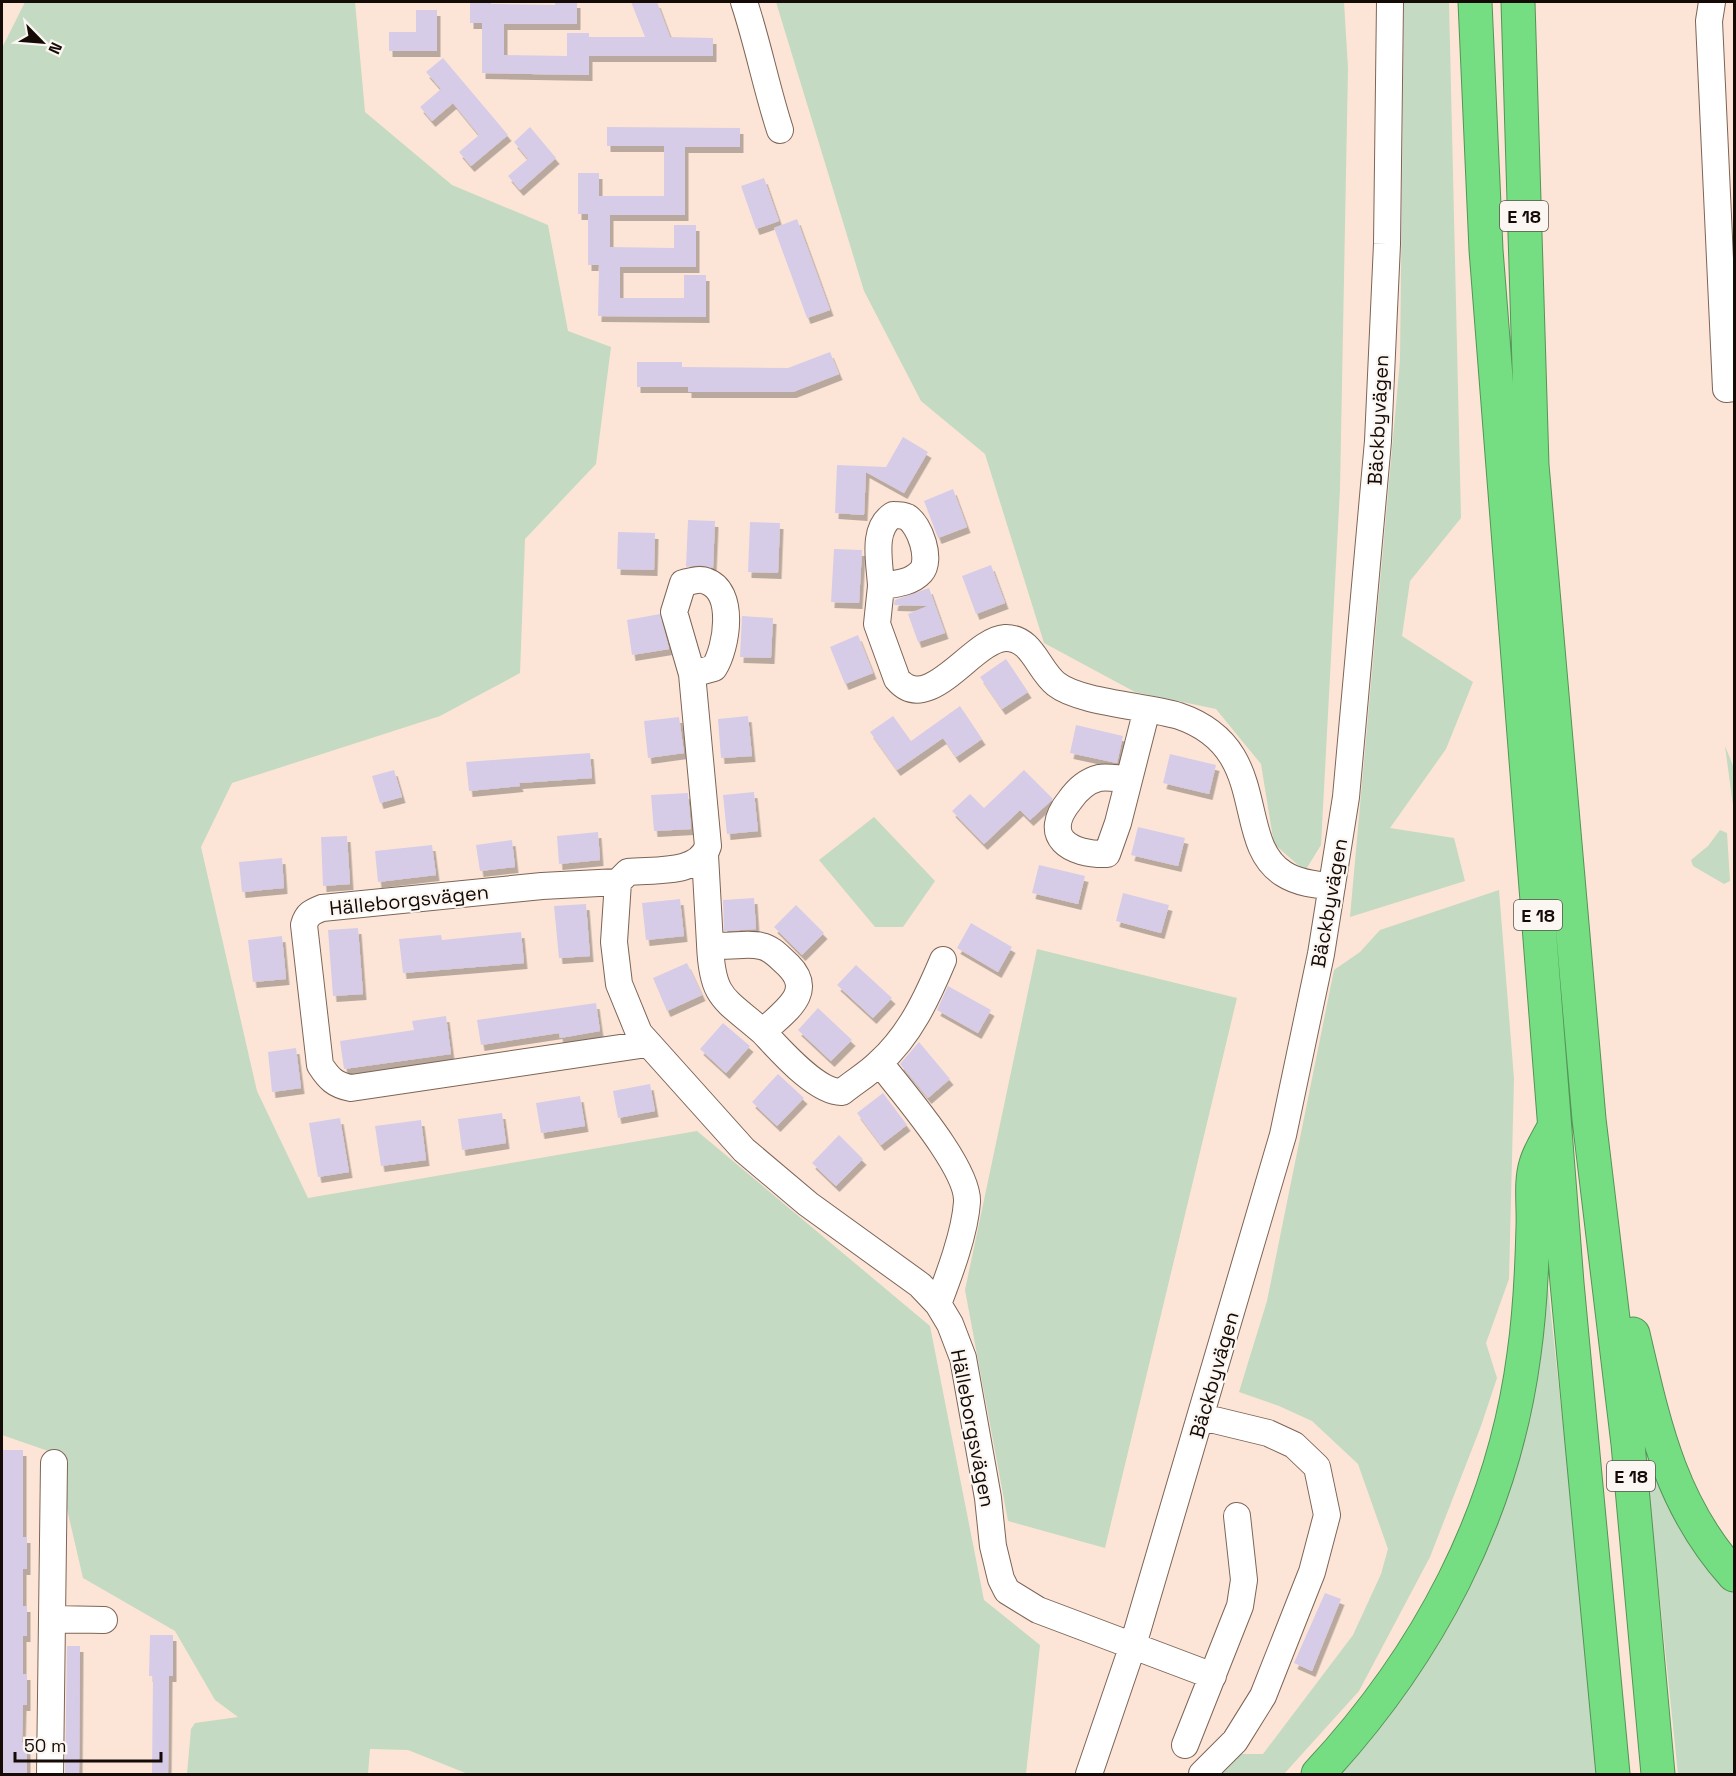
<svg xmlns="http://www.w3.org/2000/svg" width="1736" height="1776" font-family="'Space Grotesk',sans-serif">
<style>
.green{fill:#c4dac2}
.building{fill:#d6cce7;filter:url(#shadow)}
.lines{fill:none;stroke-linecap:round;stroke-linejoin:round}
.minor-casing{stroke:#7d6456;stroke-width:28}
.highway-casing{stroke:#549457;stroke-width:35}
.minor{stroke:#fff;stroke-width:26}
.highway{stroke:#76de82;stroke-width:33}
.labels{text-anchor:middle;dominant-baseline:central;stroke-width:4.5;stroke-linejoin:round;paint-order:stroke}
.shield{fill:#fcf6f2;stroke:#5a524d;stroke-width:1.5}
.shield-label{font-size:18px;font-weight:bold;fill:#150b06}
.street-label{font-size:20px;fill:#150b06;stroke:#fcf6f2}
</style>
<defs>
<filter id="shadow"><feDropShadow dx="3.5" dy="6" stdDeviation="0" flood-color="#0004"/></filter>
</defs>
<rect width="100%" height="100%" fill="#fce5d7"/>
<path class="green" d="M 25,2 L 355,2 L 365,112 L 452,185 L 548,225 L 568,331 L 611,347 L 596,464 L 525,539 L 520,673 L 440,716 L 232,783 L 201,847 L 257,1091 L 308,1198 L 697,1131 L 930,1326 L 984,1600 L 1040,1645 L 1026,1774 L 468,1774 L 408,1750 L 370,1749 L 368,1774 L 187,1774 L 191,1729 L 195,1723 L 238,1717 L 215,1700 L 175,1631 L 83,1578 L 54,1453 L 2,1435 L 2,48 Z
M 776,2 L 1344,2 L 1348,68 L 1340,489 L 1321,845 L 1305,871 L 1274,844 L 1261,764 L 1216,709 L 1135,692 L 1044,643 L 985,454 L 921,401 L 864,291 Z
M 1404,2 L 1449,2 L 1461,518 L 1410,581 L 1402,636 L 1473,682 L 1446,749 L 1390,828 L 1454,838 L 1465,881 L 1350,917 L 1400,360 Z
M 1725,746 L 1734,768 L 1734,813 Z
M 874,817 L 935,881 L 903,927 L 875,927 L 819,860 Z
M 1720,830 L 1727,833 L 1730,881 L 1724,884 L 1693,866 L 1691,860 L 1708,846 Z
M 1499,890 L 1514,1079 L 1509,1279 L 1486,1343 L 1497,1378 L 1481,1426 L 1430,1557 L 1359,1691 L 1284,1774 L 1217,1774 L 1238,1754 L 1263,1754 L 1353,1635 L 1381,1574 L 1388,1549 L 1358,1464 L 1312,1421 L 1279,1406 L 1239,1392 L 1267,1301 L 1334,970 L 1360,952 L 1380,930 Z
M 1037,949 L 1237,998 L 1105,1548 L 1008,1521 L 965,1290 Z
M 1546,1269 L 1601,1774 L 1335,1774 L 1443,1627 Z
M 1644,1447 L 1670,1503 L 1705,1562 L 1734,1593 L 1734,1774 L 1678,1774 Z"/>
<path class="building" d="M 470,2 L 491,2 L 491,4 L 555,5 L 555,2 L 577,2 L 577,24 L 504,24 L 504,55 L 567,56 L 567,33 L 589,33 L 589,37 L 645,37 L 631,2 L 657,2 L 670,37 L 713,38 L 713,56 L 589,56 L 589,75 L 482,73 L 482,23 L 470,23 Z
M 416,10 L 437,10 L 437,51 L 389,51 L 389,32 L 416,32 Z
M 443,58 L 508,135 L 471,166 L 459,152 L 479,135 L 453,103 L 432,121 L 420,107 L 441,89 L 426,72 Z
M 530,127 L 556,158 L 520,190 L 508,176 L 528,159 L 514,142 Z
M 607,127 L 740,128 L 740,147 L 685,147 L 685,215 L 610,215 L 610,247 L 674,248 L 674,225 L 696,225 L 696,267 L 620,267 L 620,298 L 684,298 L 684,275 L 706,275 L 706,317 L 598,316 L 599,265 L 588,265 L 588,214 L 578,214 L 578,173 L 599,173 L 599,196 L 664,196 L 664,146 L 607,146 Z
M 764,178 L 779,221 L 756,229 L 741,186 Z
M 797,219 L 830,310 L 807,318 L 774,228 Z
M 830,352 L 839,374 L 793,392 L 688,392 L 688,387 L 637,387 L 637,362 L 682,362 L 682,367 L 788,368 Z
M 903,437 L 928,452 L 904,493 L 866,472 L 864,515 L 835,513 L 837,465 L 886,467 Z
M 953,489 L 967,527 L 938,538 L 924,501 Z
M 688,520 L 715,521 L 713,568 L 700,565 L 686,567 Z
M 750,522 L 780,523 L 778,573 L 748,572 Z
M 618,532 L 655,533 L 654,570 L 617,569 Z
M 834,549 L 862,550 L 859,603 L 831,602 Z
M 991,565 L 1005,603 L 976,614 L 962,576 Z
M 929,588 L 945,633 L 918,642 L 908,614 L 928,606 L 894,605 L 895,600 Z
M 660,614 L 669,649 L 632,655 L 627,620 Z
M 742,616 L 773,618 L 771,658 L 740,657 Z
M 858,635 L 873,673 L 845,684 L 830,647 Z
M 1006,659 L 1028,692 L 1002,709 L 980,677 Z
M 960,706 L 982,739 L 956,757 L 943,738 L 897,770 L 870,732 L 893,716 L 911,741 Z
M 748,716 L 752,756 L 721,758 L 718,719 Z
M 679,717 L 684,753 L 648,758 L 644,721 Z
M 1076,725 L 1123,736 L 1117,763 L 1070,753 Z
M 590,753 L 592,778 L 519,783 L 520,786 L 469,791 L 466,762 Z
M 1170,754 L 1216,765 L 1209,794 L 1163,783 Z
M 394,770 L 402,797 L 380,803 L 372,776 Z
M 1024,770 L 1053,799 L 1030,820 L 1020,810 L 984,844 L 952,811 L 970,794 L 984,808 Z
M 754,792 L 758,831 L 727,834 L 723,795 Z
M 688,793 L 691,829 L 654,831 L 651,795 Z
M 1138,827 L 1185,838 L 1178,866 L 1131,855 Z
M 598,832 L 600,860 L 559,864 L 557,836 Z
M 347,836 L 350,884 L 323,886 L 321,837 Z
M 512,840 L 515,867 L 480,871 L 476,845 Z
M 432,845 L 436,875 L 378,882 L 375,851 Z
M 282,858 L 284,888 L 242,892 L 239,862 Z
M 1039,865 L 1085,876 L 1078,904 L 1032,893 Z
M 1123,893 L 1169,905 L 1161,933 L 1116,921 Z
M 754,898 L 756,929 L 724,931 L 723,900 Z
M 680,899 L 684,936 L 646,940 L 642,903 Z
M 586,904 L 590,956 L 559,958 L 554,906 Z
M 796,905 L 824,933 L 802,955 L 774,927 Z
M 971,923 L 1012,947 L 998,972 L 957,948 Z
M 358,928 L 363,994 L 333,996 L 328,930 Z
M 521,932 L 524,963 L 403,973 L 399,939 L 441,935 L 442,940 Z
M 282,936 L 286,979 L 253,982 L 248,940 Z
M 687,963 L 702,995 L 667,1011 L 653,978 Z
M 856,965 L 892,998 L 873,1018 L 837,985 Z
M 948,986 L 991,1010 L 978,1033 L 937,1010 Z
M 596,1003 L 600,1031 L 560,1038 L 559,1033 L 481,1045 L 477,1020 Z
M 818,1008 L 852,1040 L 831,1061 L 798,1030 Z
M 446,1016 L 451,1054 L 344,1069 L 340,1041 L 414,1030 L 412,1021 Z
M 723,1023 L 750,1046 L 726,1073 L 700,1049 Z
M 919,1042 L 950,1079 L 928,1098 L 900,1064 Z
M 296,1048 L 301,1088 L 272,1092 L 268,1052 Z
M 778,1074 L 804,1098 L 777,1126 L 752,1102 Z
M 650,1084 L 655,1111 L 618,1118 L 613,1091 Z
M 883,1093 L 907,1125 L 881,1145 L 857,1113 Z
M 580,1096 L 585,1126 L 541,1133 L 536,1103 Z
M 502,1113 L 506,1143 L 462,1150 L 458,1119 Z
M 340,1118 L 349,1172 L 318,1177 L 309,1123 Z
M 421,1120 L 426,1160 L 381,1166 L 375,1126 Z
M 839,1135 L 863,1159 L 836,1186 L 812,1163 Z
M 2,1450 L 23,1450 L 23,1537 L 27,1537 L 27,1569 L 23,1569 L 23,1606 L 27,1606 L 27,1636 L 23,1636 L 23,1674 L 27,1674 L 27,1705 L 23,1705 L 22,1742 L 27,1742 L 27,1773 L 22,1774 L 2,1774 Z
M 1325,1593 L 1341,1599 L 1312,1671 L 1294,1663 Z
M 150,1635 L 173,1635 L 173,1676 L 169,1676 L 168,1774 L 152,1774 L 153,1676 L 149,1676 Z
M 67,1646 L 80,1646 L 79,1774 L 65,1774 Z"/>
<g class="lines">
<defs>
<path id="minor" d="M 744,2 C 758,44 766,87 780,130
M 1712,2 L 1709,21 L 1726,389 L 1734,388
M 881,586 C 880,563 871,529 893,515 C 897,515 903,515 907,517 C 920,525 932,560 921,572 C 911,583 895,584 881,586 L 877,624 L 897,679 C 929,717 972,640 1005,638 C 1032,637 1038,670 1056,684 C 1080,703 1148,706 1179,716 C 1273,748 1232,842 1284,874 C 1298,883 1316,885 1332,886
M 1127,779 C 1118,779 1108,776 1099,778 C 1087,781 1077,790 1070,800 C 1040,837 1070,855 1107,854 L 1118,823 L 1147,709
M 705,855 L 710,944
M 618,882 L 628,872 C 653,869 699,875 708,846 L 692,674 L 674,612 L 683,583 C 689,582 699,578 706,581 C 736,591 727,647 714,668 L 692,674
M 763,1032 C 724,998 712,999 710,944 C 728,949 744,942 761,946 C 772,948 780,958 788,965 C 816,993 784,1011 763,1032 C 780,1050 817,1093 842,1092 C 854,1082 868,1074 879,1063 C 910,1035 927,998 943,960
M 647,1044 L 351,1088 C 335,1085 329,1079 320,1065 L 304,925 C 307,914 312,912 322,908 L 542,886 L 618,882 L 614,942 L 619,984 L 639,1033 L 744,1150 L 808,1204 L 920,1285 L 938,1304 L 950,1324 L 963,1358 L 988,1498 L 993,1546 L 1001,1579 L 1007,1591 L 1038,1610 L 1213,1676
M 880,1063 C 902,1092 969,1168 967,1202 C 965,1233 949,1275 938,1304
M 52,1619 L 104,1620
M 1185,1745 L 1240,1606 L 1244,1580 L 1237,1516
M 50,1774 L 54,1463
M 1089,1774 L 1133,1645 L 1283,1135 L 1321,954 L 1346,797 L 1378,441 L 1387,244 L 1390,2
M 1202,1774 L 1235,1741 L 1263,1696 L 1312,1572 L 1327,1515 L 1317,1467 L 1294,1445 L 1268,1433 L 1202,1417"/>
<path id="highway" d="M 1475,2 L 1486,250 L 1567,1283 L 1613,1774
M 1518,2 L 1532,465 L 1589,1119 L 1628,1444 L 1658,1774
M 1633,1334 C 1654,1424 1670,1504 1734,1575
M 1318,1774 C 1427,1657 1503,1515 1524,1354 C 1530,1312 1532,1269 1533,1227 C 1534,1208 1530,1182 1536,1164 C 1539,1153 1546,1142 1552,1131"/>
</defs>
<use href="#minor" class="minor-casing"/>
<use href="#highway" class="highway-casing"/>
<use href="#minor" class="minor"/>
<use href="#highway" class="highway"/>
</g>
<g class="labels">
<g class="shield">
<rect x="1500" y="201" width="48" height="30" rx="4.5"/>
<rect x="1514" y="900" width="48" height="30" rx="4.5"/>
<rect x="1607" y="1461" width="48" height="30" rx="4.5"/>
</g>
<g class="shield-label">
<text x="1524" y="216">E 18</text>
<text x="1538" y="915">E 18</text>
<text x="1631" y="1476">E 18</text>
</g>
<g class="street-label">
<text transform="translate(1378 420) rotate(-87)">Bäckbyvägen</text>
<text transform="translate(409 900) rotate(-6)">Hälleborgsvägen</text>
<text transform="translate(1329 903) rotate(-80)">Bäckbyvägen</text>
<text transform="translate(1214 1375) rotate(-74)">Bäckbyvägen</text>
<text transform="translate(973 1428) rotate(79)">Hälleborgsvägen</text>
</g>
</g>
<rect width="1736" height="1776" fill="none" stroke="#150b06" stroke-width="6"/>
<g transform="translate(42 42) rotate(115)" stroke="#fcf6f2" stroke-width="4.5" paint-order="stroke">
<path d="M0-4.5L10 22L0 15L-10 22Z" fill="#150b06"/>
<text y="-9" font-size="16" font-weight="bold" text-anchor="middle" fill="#150b06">N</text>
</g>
<path d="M15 1752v9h146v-9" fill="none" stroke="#150b06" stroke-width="3"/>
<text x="24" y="1752" font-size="18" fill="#150b06" stroke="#fcf6f2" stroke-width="4.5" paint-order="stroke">50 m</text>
</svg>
